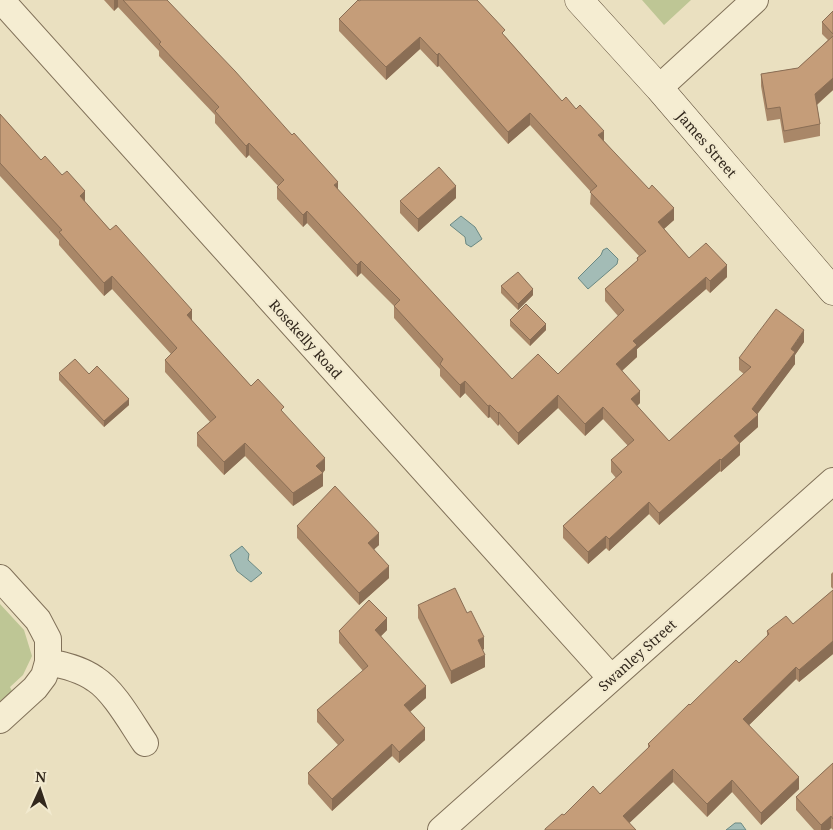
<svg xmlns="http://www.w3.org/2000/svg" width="833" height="830" font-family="'Noto Serif',serif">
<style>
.green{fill:#bec695}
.water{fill:#a3bcb6;stroke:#6b8983}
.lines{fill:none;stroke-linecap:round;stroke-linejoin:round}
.street-casing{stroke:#817159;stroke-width:28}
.secondary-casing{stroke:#63523d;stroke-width:29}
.street{stroke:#f5edd2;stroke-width:26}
.secondary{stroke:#f5edd2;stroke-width:28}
.wall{fill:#a98768}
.shaded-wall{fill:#8a6e55}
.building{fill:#c59d79;stroke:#8a6e55}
.labels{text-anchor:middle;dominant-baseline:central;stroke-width:4;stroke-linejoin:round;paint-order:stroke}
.street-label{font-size:14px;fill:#32281d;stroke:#f2eacf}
</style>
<rect width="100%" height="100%" fill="#eae0c0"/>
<path class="green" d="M 642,0 L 691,0 L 664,25 Z
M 0,604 L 24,630 L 32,656 L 23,675 L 10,687 L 12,691 L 0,701 Z"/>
<path class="water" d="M 461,216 L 475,227 L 482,239 L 471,247 L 466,244 L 465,237 L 450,225 Z
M 607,248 L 618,259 L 617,264 L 588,289 L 578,278 L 601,255 L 603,250 Z
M 242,546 L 249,554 L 248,560 L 262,573 L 251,582 L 237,571 L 230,555 Z
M 735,823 L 741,823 L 746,830 L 726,830 Z"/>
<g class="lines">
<defs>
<path id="street" d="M 1,0 L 611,678
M 659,88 L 755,0
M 0,578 L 38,620 L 48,639 L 48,662 L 44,676 L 35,688 L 0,720
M 48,662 C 64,665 81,669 95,679 C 114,691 132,724 145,743
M 441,830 L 833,481"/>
<path id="secondary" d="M 579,0 L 659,88 L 833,291"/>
</defs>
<use href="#street" class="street-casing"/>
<use href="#secondary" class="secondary-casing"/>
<use href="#street" class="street"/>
<use href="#secondary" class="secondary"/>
</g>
<path class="wall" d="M 104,0 L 167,0 L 338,190 L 512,379 L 558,374 L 618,316 L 605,301 L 605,289 L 637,261 L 637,258 L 639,256 L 590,204 L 591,192 L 530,125 L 508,144 L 439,66 L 437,67 L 420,49 L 386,80 L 339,31 L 339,19 L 359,1 L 505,36 L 562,101 L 604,141 L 674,220 L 664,229 L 689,258 L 727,277 L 710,293 L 706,289 L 637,349 L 637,357 L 622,371 L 640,403 L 637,406 L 669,441 L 744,374 L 739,370 L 739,358 L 804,342 L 795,355 L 795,364 L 757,414 L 758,427 L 740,443 L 740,455 L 721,472 L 720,471 L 659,525 L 649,514 L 609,551 L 606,548 L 588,564 L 563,538 L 563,526 L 616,478 L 611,472 L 611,460 L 628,446 L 603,419 L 585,436 L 558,408 L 518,445 L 499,424 L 498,426 L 490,417 L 488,418 L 465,393 L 460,398 L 440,376 L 440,369 L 394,318 L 394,306 L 361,273 L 357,277 L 307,223 L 303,227 L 277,199 L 277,187 L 278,186 L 249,155 L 246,158 L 215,123 L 215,115 L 159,56 L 159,51 L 118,7 L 114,11 Z
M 833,11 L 833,90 L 817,105 L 820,124 L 820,136 L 784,143 L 780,119 L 767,121 L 761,86 L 761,74 L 798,68 L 828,40 L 822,34 L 822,22 Z
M 0,114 L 41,160 L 85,202 L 251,386 L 284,414 L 325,470 L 323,473 L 323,486 L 293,506 L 245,456 L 224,475 L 197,446 L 197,433 L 210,422 L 165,372 L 165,360 L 171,354 L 112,289 L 104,296 L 59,245 L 59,240 L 0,176 Z
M 456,198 L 418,232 L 400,213 L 400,201 Z
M 501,286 L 533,295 L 518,310 L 501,293 Z
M 510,320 L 546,330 L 530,346 L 510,326 Z
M 59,373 L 89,374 L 129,405 L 104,427 L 59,380 Z
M 297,526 L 379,545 L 374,549 L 389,578 L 359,605 L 297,538 Z
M 833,572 L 833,589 L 831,587 L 831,574 Z
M 833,590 L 833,654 L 799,682 L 796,679 L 749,725 L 799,789 L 761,825 L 732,792 L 707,817 L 673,782 L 629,823 L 636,830 L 545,830 L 564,815 L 600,794 L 648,748 L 648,744 L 690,705 L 739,663 L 767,636 L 767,631 L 793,624 Z
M 418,605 L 467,613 L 484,649 L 483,650 L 485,667 L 451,684 L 418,618 Z
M 387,630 L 381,636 L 426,698 L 410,712 L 425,740 L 399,763 L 392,756 L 332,811 L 308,784 L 308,773 L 338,745 L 317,722 L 317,710 L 363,671 L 339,643 L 339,631 Z
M 833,763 L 833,830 L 831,828 L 829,830 L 814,830 L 796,810 L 796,797 Z"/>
<path class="shaded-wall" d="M 114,0 L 118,0 L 118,7 L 114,11 Z
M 420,37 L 420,49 L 386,80 L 386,67 Z
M 439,53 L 439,66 L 437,67 L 437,55 Z
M 833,78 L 833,90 L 815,106 L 815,94 Z
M 530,113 L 530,125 L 508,144 L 508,132 Z
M 604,131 L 604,143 L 598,135 Z
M 249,143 L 249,155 L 246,158 L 246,146 Z
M 338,182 L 338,194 L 334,185 Z
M 456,186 L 456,198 L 418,232 L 418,219 Z
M 85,191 L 85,203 L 80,196 Z
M 674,208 L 674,220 L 658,234 L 658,222 Z
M 307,211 L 307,223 L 303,227 L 303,215 Z
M 361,261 L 361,273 L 357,277 L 357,265 Z
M 727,265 L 727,277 L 710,293 L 710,281 Z
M 112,276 L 112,289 L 104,296 L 104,283 Z
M 706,277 L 706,289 L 637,349 L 637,357 L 616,376 L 616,364 L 633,341 Z
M 533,289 L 533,295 L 518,310 L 518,304 Z
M 192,310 L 192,323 L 187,315 Z
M 546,324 L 546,330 L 530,346 L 530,340 Z
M 804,330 L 804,342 L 795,355 L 795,364 L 753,420 L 758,415 L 758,427 L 740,443 L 740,455 L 721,472 L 721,460 L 734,436 L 791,349 Z
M 465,381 L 465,393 L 460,398 L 460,385 Z
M 640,391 L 640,403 L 631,411 L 631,399 Z
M 558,395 L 558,408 L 518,445 L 518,433 Z
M 129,399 L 129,405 L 104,427 L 104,421 Z
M 490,405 L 490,417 L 488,418 L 488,406 Z
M 603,407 L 603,419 L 585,436 L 585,424 Z
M 499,412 L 499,424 L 498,426 L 498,413 Z
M 245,443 L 245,456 L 224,475 L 224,462 Z
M 325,458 L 325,470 L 320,475 L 323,473 L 323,486 L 293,506 L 293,493 L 316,466 Z
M 720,459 L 720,471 L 659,525 L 659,513 Z
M 649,502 L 649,514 L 609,551 L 609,539 Z
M 379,533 L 379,545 L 368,555 L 368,543 Z
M 606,536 L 606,548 L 588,564 L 588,552 Z
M 389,566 L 389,578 L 359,605 L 359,593 Z
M 387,618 L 387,630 L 375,642 L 375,630 Z
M 484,637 L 484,649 L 478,652 L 478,640 Z
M 833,641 L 833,654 L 799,682 L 799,670 Z
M 485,655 L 485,667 L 451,684 L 451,671 Z
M 796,667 L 796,679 L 743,731 L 743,719 Z
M 426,686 L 426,698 L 404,717 L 404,705 Z
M 425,728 L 425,740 L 399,763 L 399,752 Z
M 392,744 L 392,756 L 332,811 L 332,799 Z
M 673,769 L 673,782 L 623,829 L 623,816 Z
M 799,777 L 799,789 L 761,825 L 761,813 Z
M 732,780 L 732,792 L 707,817 L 707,804 Z
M 831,816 L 831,828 L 829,830 L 821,830 L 821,825 Z"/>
<path class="building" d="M 123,0 L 167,0 L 235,71 L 292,135 L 294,133 L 338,182 L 334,185 L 512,379 L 538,354 L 558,374 L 624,310 L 605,289 L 638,260 L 637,258 L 646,251 L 590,192 L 597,186 L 530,113 L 508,132 L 439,53 L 437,55 L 420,37 L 386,67 L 339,19 L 358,0 L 359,1 L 361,0 L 477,0 L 505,30 L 502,33 L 562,101 L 566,97 L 576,109 L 580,105 L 604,131 L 598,135 L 649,189 L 652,185 L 674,208 L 658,222 L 689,258 L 706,243 L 727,265 L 710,281 L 706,277 L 633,341 L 637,345 L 616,364 L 640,391 L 631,399 L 669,441 L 751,367 L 739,358 L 776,309 L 804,330 L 791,349 L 795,352 L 752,409 L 758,415 L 734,436 L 740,443 L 721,460 L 720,459 L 659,513 L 649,502 L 609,539 L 606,536 L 588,552 L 563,526 L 622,472 L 611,460 L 634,440 L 603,407 L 585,424 L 558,395 L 518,433 L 499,412 L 498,413 L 490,405 L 488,406 L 465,381 L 460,385 L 440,364 L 443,359 L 394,306 L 400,300 L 361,261 L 357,265 L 307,211 L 303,215 L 277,187 L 284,180 L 249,143 L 246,146 L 215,111 L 219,107 L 159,44 L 161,42 Z
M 833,11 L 833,34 L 822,22 Z
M 833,36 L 833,78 L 815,94 L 820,124 L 784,131 L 780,107 L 767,109 L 761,74 L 798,68 Z
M 0,114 L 41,160 L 45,156 L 62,175 L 67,171 L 85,191 L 80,196 L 110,230 L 116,225 L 192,310 L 187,315 L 251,386 L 258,379 L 284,407 L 281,410 L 325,458 L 316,466 L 323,473 L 293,493 L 245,443 L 224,462 L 197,433 L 216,417 L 165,360 L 177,348 L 112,276 L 104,283 L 59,232 L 62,230 L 0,163 Z
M 439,167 L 456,186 L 418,219 L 400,201 Z
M 518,272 L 533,289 L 518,304 L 501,286 Z
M 526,304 L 546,324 L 530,340 L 510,320 Z
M 75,359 L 89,374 L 97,366 L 129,399 L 104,421 L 59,373 Z
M 335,486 L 379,533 L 368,543 L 389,566 L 359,593 L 297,526 Z
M 455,588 L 467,613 L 471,611 L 484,637 L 478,640 L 485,655 L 451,671 L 418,605 Z
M 833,590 L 833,641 L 799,670 L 796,667 L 743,719 L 799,777 L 761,813 L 732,780 L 707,804 L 673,769 L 623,816 L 636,830 L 545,830 L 545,829 L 562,814 L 564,815 L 593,786 L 600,794 L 650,746 L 648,744 L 689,704 L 690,705 L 736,660 L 739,663 L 769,634 L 767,631 L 786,616 L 793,624 Z
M 369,600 L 387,618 L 375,630 L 426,686 L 404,705 L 425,728 L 399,752 L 392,744 L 332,799 L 308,773 L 344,740 L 317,710 L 368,666 L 339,631 Z
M 833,763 L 833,819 L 831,816 L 821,825 L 796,797 Z"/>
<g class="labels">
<g class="street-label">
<text transform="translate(707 144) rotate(49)">James Street</text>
<text transform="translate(306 339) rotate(48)">Rosekelly Road</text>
<text transform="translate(637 655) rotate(-42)">Swanley Street</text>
</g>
</g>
<g transform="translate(40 790) rotate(3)" stroke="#f2eacf" stroke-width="4" paint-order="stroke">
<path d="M0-4L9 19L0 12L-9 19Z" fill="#32281d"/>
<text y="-8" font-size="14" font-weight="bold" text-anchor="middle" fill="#32281d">N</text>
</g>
</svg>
